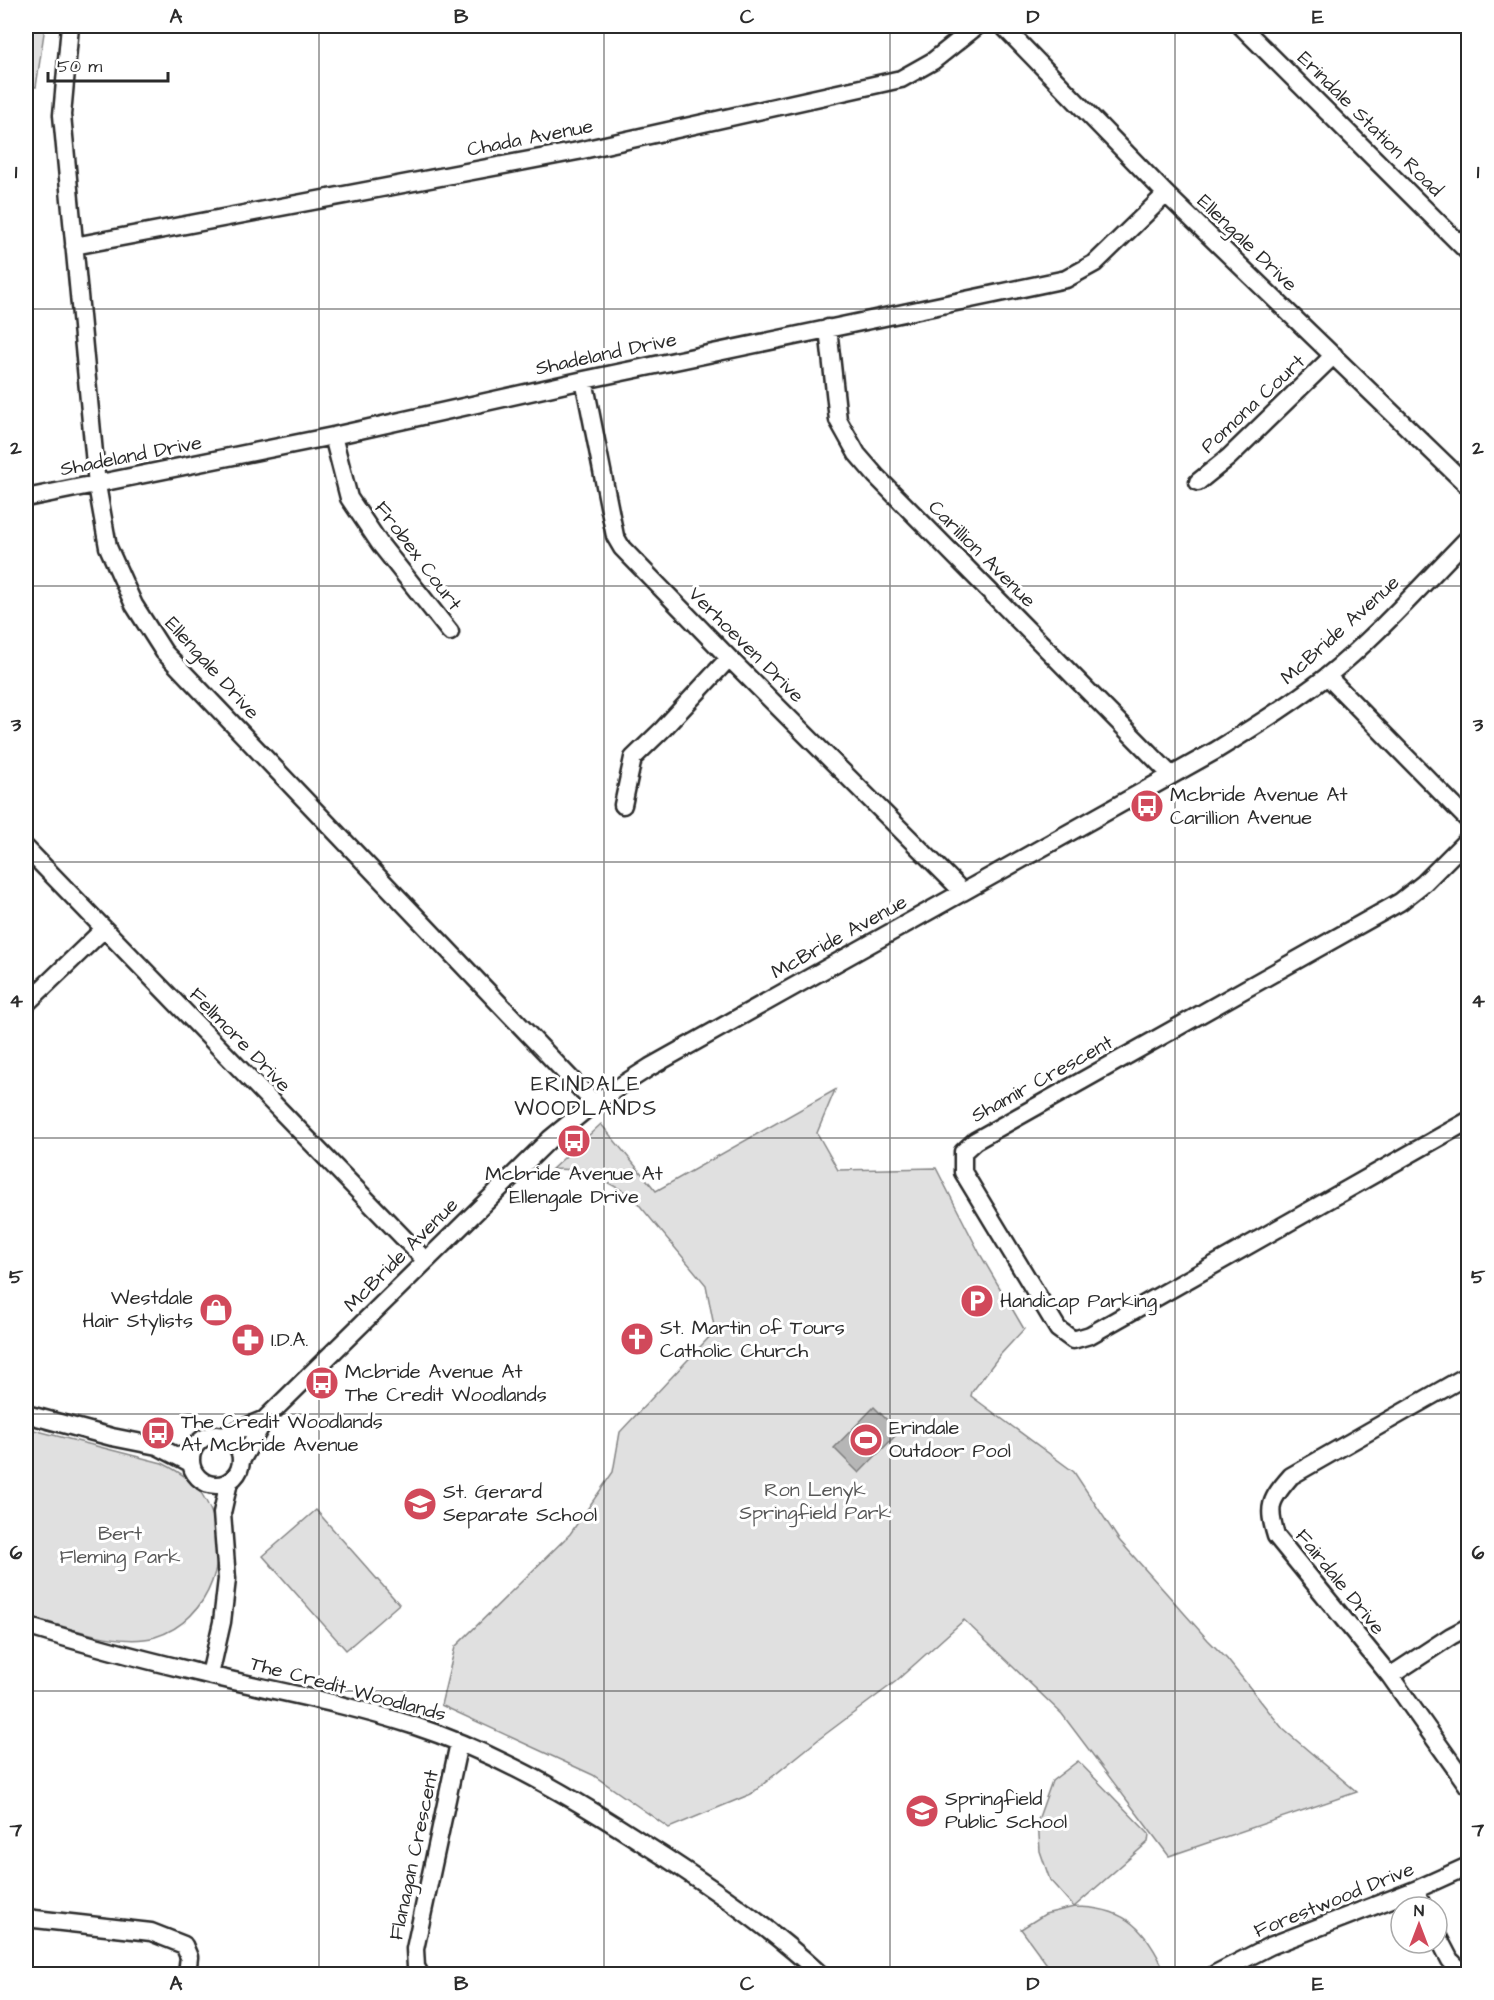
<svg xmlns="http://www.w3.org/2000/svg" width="1494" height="2000" font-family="'Architects Daughter',sans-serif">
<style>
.green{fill:#e0e0e0;stroke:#868686;stroke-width:1.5}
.water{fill:#b6b6b6;stroke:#7e7e7e;stroke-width:1.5}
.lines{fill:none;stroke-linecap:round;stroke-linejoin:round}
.minor-casing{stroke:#2b2b2b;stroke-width:21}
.minor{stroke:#fff;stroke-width:16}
.grid{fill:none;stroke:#2b2b2b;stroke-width:1.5;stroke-opacity:0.55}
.labels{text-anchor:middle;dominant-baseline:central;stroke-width:6;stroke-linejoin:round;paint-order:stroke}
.street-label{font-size:20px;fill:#2b2b2b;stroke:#fff}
.poi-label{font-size:20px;fill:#2b2b2b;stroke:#fff;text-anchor:start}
.park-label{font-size:20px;fill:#585858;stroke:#fff}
.neighbourhood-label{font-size:21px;letter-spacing:1.5px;fill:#2b2b2b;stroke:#fff}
.neatline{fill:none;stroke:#2b2b2b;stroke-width:2}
.grid-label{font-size:20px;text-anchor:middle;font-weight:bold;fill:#2b2b2b}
</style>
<rect width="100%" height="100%" fill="#fff"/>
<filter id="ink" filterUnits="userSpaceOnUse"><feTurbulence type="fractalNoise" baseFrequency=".0167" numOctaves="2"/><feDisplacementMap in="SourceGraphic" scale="12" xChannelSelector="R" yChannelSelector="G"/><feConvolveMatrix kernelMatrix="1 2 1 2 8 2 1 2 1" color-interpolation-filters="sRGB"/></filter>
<g filter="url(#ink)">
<path class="green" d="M 26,26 L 45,26 L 36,87 L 26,85 Z
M 835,1090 L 817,1133 L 838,1170 L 936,1168 L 980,1254 L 1024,1329 L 1000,1355 L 972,1392 L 971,1396 L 1074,1472 L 1119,1540 L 1208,1640 L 1227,1659 L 1283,1729 L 1357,1792 L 1169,1856 L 1062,1714 L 964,1620 L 895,1682 L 819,1739 L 751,1794 L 669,1828 L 593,1775 L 441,1705 L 455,1647 L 570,1534 L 613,1472 L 620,1432 L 715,1331 L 706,1285 L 631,1195 L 584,1170 L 552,1169 L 601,1124 L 656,1191 Z
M 26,1428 L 162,1463 C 180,1472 196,1482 206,1501 C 234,1551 211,1620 155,1637 C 118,1647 69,1627 33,1618 L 26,1614 Z
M 316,1510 L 399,1604 L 346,1650 L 263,1556 Z
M 1078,1761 L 1149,1834 L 1148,1842 L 1074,1907 C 1121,1907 1142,1924 1162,1965 L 1144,1974 L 1054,1974 L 1021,1929 L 1045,1914 L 1074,1907 L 1050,1880 L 1040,1851 L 1038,1820 L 1052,1781 Z"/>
<path class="water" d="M 874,1407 L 899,1432 L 859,1473 L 834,1448 Z"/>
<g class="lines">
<defs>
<path id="minor" d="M 70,26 L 62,115 L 97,485 L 108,547 L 134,605 L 164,652 L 594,1103
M 1003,26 L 1166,194 L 1468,486
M 1241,26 L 1468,252
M 74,246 L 578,151 L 901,79 L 933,61 L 977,26
M 828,328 L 838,420 L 857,454 L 876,476 L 1171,775
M 584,380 L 615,536 L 622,548 L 729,658 L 963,892
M 333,436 L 349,498 L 380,544 L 450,632
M 1198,482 L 1229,457 L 1334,355
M 26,498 L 333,436 L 584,380 L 1066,279 L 1095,263 L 1166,194
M 1327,676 L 1468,820
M 623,805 L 633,758 L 663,729 L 729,658
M 1468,839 L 1424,883 L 1400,902 L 975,1141 L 963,1152 L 963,1172 L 1058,1329 L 1073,1340 L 1090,1335 L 1468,1121
M 26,848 L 425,1260
M 26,1004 L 104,929
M 1468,1375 L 1291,1476 C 1270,1500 1267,1506 1276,1536 L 1390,1676 L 1468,1786
M 26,1414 L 112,1437 L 157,1446 L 190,1463
M191 1460a25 25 0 1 1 50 0a25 25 0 1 1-50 0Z
M 223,1436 L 265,1419
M 241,1461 L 265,1419 L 550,1139 L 594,1103 L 650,1067 L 1215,751 C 1253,728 1291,704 1326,677 C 1376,637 1423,584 1468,538
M 26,1626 C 79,1642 133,1657 188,1670 C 262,1689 338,1701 412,1725 C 498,1753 574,1798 649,1847 C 709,1885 768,1926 820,1974
M 210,1675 L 222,1622 L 227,1579 L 222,1513 L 229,1482
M 1390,1676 L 1451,1636 L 1468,1627
M 1415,1890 L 1423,1907
M 26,1918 L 151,1932 L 184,1945 L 189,1957 L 187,1974
M 1437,1935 L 1450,1960 L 1464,1974
M 420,1974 L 416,1967 L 415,1949 L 459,1743
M 1215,1974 L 1270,1946 L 1415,1890 L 1468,1866"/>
</defs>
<use href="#minor" class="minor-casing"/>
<use href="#minor" class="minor"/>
</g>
</g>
<path class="grid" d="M 319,26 L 319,1974M 604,26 L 604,1974M 890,26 L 890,1974M 1175,26 L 1175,1974M 26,309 L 1468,309M 26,586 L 1468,586M 26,862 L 1468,862M 26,1138 L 1468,1138M 26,1414 L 1468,1414M 26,1691 L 1468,1691"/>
<defs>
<symbol id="bus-disc" viewBox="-11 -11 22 22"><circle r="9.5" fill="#d1495b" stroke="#fff"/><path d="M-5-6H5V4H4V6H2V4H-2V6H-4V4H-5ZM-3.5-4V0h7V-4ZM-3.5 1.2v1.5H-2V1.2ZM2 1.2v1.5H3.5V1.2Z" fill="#fff"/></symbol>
<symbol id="parking-disc" viewBox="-11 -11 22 22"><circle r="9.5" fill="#d1495b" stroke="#fff"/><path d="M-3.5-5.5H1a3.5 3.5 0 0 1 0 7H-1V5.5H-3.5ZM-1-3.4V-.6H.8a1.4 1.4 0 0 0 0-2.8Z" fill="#fff"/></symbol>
<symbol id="shop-disc" viewBox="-11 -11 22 22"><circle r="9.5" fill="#d1495b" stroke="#fff"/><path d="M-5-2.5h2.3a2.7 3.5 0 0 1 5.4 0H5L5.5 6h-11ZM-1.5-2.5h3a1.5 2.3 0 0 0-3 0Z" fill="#fff"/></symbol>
<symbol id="church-disc" viewBox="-11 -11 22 22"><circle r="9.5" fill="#d1495b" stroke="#fff"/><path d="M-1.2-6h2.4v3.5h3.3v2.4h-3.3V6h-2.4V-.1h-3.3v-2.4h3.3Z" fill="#fff"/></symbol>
<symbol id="pharmacy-disc" viewBox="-11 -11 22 22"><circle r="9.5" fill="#d1495b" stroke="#fff"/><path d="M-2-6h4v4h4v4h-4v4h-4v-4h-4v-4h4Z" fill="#fff"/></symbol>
<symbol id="stadium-disc" viewBox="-11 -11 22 22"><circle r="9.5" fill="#d1495b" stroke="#fff"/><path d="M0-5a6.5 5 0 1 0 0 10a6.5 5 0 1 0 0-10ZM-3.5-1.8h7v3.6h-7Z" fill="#fff"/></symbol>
<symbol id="school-disc" viewBox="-11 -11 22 22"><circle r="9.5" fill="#d1495b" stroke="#fff"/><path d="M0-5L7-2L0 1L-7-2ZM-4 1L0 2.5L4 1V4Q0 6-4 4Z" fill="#fff"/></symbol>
</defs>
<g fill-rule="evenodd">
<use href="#bus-disc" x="1128" y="787" width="38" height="38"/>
<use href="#bus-disc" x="555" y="1122" width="38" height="38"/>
<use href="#parking-disc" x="958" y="1282" width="38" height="38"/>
<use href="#shop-disc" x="197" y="1291" width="38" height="38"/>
<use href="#church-disc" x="618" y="1320" width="38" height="38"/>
<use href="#pharmacy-disc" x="229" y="1321" width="38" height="38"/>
<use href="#bus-disc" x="303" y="1364" width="38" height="38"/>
<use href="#bus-disc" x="139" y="1414" width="38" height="38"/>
<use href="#stadium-disc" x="847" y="1421" width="38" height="38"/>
<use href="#school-disc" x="401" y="1485" width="38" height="38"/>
<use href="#school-disc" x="903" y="1792" width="38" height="38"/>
</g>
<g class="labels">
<g class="street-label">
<text transform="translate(1370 124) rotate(45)">Erindale Station Road</text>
<text transform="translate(530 138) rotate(-11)">Chada Avenue</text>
<text transform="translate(1247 243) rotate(44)">Ellengale Drive</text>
<text transform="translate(606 354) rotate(-12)">Shadeland Drive</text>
<text transform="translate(1253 404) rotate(-43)">Pomona Court</text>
<text transform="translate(131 456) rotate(-11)">Shadeland Drive</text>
<text transform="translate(982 554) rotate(45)">Carillion Avenue</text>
<text transform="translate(418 556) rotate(53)">Frobex Court</text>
<text transform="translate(1340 630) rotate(-42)">McBride Avenue</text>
<text transform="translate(746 645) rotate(45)">Verhoeven Drive</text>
<text transform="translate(212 668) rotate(48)">Ellengale Drive</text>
<text transform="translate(839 937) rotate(-29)">McBride Avenue</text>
<text transform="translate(240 1040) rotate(46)">Fellmore Drive</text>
<text transform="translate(1042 1079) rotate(-29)">Shamir Crescent</text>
<text transform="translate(401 1255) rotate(-45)">McBride Avenue</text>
<text transform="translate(1340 1582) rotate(51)">Fairdale Drive</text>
<text transform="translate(348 1689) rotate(15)">The Credit Woodlands</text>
<text transform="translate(414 1855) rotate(-78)">Flanagan Crescent</text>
<text transform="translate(1334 1900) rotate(-22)">Forestwood Drive</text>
</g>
<g class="poi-label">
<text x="1170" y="795">Mcbride Avenue At<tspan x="1170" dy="23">Carillion Avenue</tspan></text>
<text x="574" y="1174" text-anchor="middle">Mcbride Avenue At<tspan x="574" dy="23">Ellengale Drive</tspan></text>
<text x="193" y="1298" text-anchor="end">Westdale<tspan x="193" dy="23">Hair Stylists</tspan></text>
<text x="1000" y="1301">Handicap Parking</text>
<text x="660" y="1328">St. Martin of Tours<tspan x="660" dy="23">Catholic Church</tspan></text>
<text x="271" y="1340">I.D.A.</text>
<text x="345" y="1372">Mcbride Avenue At<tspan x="345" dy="23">The Credit Woodlands</tspan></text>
<text x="181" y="1422">The Credit Woodlands<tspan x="181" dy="23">At Mcbride Avenue</tspan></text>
<text x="889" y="1428">Erindale<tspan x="889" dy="23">Outdoor Pool</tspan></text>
<text x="443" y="1492">St. Gerard<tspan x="443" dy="23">Separate School</tspan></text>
<text x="945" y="1799">Springfield<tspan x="945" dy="23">Public School</tspan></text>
</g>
<g class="park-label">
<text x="815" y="1490">Ron Lenyk<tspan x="815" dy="23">Springfield Park</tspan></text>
<text x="120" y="1534">Bert<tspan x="120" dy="23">Fleming Park</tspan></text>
</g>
<g class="neighbourhood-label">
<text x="586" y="1084">ERINDALE<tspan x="586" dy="24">WOODLANDS</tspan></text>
</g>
</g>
<rect width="1494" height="2000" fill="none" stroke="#fff" stroke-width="66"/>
<g transform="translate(1419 1925)"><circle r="28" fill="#ffffff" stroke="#aaaaaa" stroke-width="1.5"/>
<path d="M0-4.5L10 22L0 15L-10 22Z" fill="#d1495b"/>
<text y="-9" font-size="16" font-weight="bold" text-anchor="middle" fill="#2b2b2b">N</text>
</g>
<path d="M48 72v9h120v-9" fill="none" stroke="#2b2b2b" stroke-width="3"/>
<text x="57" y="72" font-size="18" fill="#2b2b2b" stroke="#ffffff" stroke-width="4.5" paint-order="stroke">50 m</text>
<rect x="33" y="33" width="1428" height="1934" class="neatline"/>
<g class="grid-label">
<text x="176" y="23">A</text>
<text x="461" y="23">B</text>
<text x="747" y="23">C</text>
<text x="1033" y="23">D</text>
<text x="1318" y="23">E</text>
<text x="16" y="178">1</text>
<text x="1478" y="178">1</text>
<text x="16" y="454">2</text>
<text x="1478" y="454">2</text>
<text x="16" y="731">3</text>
<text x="1478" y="731">3</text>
<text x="16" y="1007">4</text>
<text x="1478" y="1007">4</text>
<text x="16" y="1283">5</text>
<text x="1478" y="1283">5</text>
<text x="16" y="1559">6</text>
<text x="1478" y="1559">6</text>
<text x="16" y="1836">7</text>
<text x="1478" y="1836">7</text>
<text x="176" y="1990">A</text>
<text x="461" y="1990">B</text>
<text x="747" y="1990">C</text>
<text x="1033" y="1990">D</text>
<text x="1318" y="1990">E</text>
</g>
</svg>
